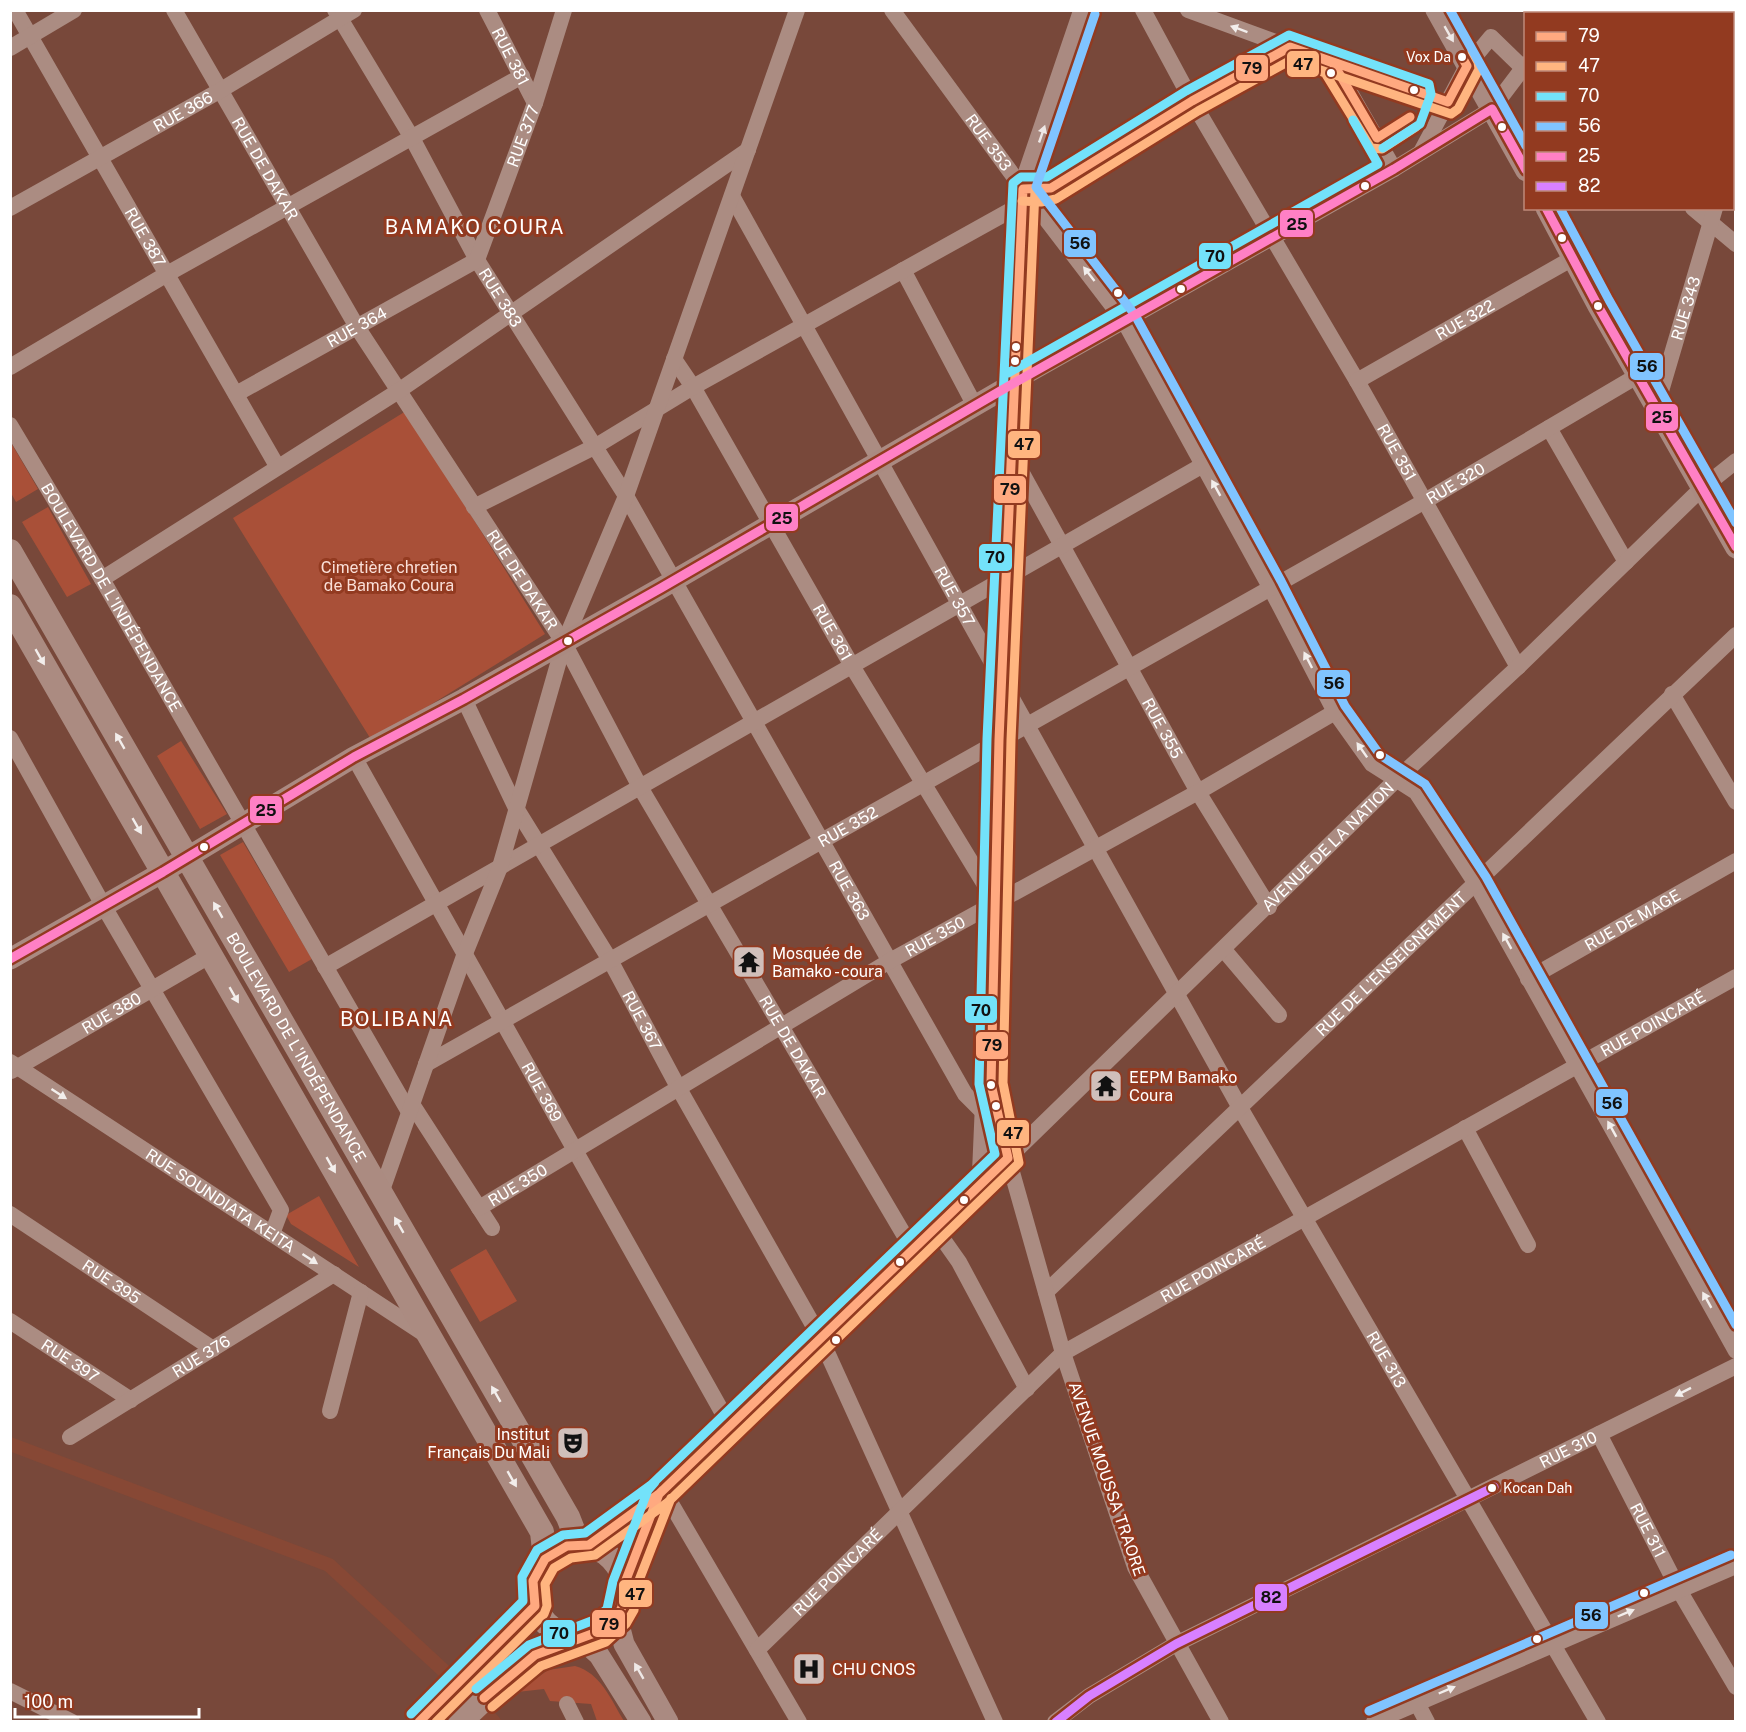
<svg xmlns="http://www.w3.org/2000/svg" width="1746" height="1732" font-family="'Public Sans',sans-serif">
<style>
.green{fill:#a95038}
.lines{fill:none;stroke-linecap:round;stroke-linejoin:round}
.canal{stroke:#874835;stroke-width:14}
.minor{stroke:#ab8c82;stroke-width:16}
.major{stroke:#aa8a81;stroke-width:21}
.highway{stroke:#ab8b81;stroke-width:24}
.bus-1-casing{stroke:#923a20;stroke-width:14}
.bus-2-casing{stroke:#923a20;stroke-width:14}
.bus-3-casing{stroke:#923a20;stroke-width:14}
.bus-4-casing{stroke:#923a20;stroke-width:14}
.bus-5-casing{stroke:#923a20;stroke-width:14}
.bus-6-casing{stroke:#923a20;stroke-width:14}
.bus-1{stroke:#ffa980;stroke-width:9}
.bus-2{stroke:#ffb580;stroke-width:9}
.bus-3{stroke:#73e2fa;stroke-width:9}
.bus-4{stroke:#80c4ff;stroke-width:9}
.bus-5{stroke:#ff80c5;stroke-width:9}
.bus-6{stroke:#d880ff;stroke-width:9}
.oneway{fill:#f2eeec}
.oneway2{fill:#eee8e6}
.bus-dot{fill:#fff;stroke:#923a20;stroke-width:2}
.labels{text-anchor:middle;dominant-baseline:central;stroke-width:6;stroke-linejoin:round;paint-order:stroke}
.bus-label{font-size:14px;fill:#fff;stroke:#923a20;text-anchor:end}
.street-label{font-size:16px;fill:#fff;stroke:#923a20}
.park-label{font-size:16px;fill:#fadfd8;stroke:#923a20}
.poi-label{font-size:16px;fill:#fff;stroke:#923a20;text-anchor:start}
.quarter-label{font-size:20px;letter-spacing:1.5px;fill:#fff;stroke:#923a20}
.line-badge{stroke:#923a20;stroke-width:2}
.pale-badge-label{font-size:16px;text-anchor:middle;font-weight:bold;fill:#111}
</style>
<rect width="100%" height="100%" fill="#78483a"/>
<path class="green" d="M 406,411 L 545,634 L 372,741 L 233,518 Z
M 10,441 L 38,489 L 16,502 L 11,493 Z
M 48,507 L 91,584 L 67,597 L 22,522 Z
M 181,741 L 227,814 L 200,829 L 157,756 Z
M 243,842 L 312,959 L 289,972 L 220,855 Z
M 319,1196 L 359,1267 L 291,1224 L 286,1215 Z
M 486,1249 L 517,1301 L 480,1322 L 450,1270 Z
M 575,1666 C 601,1673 611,1700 624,1721 L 597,1721 L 591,1704 L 550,1701 L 544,1689 L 517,1692 L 548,1670 Z"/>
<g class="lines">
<path class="canal" d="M 10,1444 L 329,1565 L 442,1669 L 494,1722"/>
<g class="minor">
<path id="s1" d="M 15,10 L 277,466"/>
<path id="s2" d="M 174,10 L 357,327 L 564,643 L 640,787 L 913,1250"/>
<path id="s3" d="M 335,10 L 412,138 L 477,260 L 626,496 L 965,1094 L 991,1120"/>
<path id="s4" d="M 487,10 L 535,103"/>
<path id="s5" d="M 892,10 L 1023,189 L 1124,321 L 1270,587 L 1335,712 L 1372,764 L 1416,792 L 1476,884 L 1736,1351"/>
<path id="s6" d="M 1143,10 L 1192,101 L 1357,381 L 1518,667"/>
<path d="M 1188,10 L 1333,63 L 1394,169"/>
<path d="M 1545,14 L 1546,10"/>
<path d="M 10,48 L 74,10"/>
<path d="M 1732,146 L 1736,136"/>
<path d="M 1421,152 L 1467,66 L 1491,37 L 1526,71"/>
<path d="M 1023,189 L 1040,190 L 1051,188 L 1192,101 L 1290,47"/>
<path id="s7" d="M 732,196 L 1239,1106 L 1598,1722"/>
<path id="s8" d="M 10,208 L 221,90 L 354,10"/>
<path d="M 1693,208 L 1736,244"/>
<path d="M 903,270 L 975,406"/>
<path id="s9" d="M 674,359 L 693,387 L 852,666 L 996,903"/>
<path d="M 10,367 L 167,274 L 522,76"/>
<path id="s10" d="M 1357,381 L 1573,258"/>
<path d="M 1014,383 L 1394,169 L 1492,109 L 1526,64"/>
<path id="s11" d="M 236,394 L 477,260 L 535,103 L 564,10"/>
<path id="s12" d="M 1656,408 L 1715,208"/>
<path id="s13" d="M 10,425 L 102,579 L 409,1112"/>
<path d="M 1549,428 L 1626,562"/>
<path id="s14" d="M 1012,455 L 1198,792 L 1269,907"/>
<path d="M 474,507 L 596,446 L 693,387 L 1022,204"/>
<path d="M 102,579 L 397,392 L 748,150"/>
<path d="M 1672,694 L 1736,802"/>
<path id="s15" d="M 464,699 L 516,808 L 610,960 L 678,1087 L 821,1339 L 995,1722"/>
<path d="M 10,738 L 103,905 L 281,1210 L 272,1234"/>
<path id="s16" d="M 354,757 L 730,1426"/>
<path d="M 1224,950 L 1279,1015"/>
<path d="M 325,967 L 1203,465"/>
<path id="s17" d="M 1528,979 L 1736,861"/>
<path id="s18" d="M 10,1062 L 426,1335"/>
<path id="s19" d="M 426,1064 L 1425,501 L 1637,376"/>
<path id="s20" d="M 11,1071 L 211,955"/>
<path d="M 412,1104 L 492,1228"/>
<path d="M 1465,1128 L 1528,1245"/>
<path d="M 381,1193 L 464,956 L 500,867 L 564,643 L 626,496 L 797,10"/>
<path id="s21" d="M 479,1208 L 888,962 L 1198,792 L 1335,712"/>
<path id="s22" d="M 10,1214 L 213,1349"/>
<path d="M 935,1228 L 959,1262 L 1027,1389"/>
<path id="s23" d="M 1046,1292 L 1736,635"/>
<path id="s24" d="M 10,1321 L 131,1400"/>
<path d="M 330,1411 L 361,1292"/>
<path id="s25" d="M 1599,1434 L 1679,1590 L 1736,1687"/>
<path id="s26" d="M 70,1437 L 334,1274"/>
<path d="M 663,1490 L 799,1722"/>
<path id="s27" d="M 757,1650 L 1063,1353 L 1736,977"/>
<path d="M 10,1691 L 72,1722"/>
<path d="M 1417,1703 L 1427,1722"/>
<path d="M 567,1704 L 576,1722"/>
<path id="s28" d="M 1055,1722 L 1089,1696 L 1176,1644 L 1736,1366"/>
<path id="s29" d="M 1221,1722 L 1135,1567 L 1063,1353 L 1008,1158 L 1396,780 L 1518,667 L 1701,489 L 1736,461"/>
<path d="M 1374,1722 L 1736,1566"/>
</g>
<path class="major" d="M 1436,10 L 1526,171
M 1546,208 L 1598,306 L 1736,548
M 10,959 L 163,872 L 354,757 L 464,699 L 661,588 L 1014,383
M 982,1184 L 985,1115 L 989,1094
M 589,1545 L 659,1494 L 1008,1158 L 991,1084 L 999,740 L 1023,189 L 1084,10
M 624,1585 L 659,1494
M 617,1617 L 624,1644 L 668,1722
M 579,1637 L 599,1655 L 641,1722"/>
<g class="highway">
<path id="s30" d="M 10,551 L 568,1517 L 579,1545"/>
<path d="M 10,606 L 542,1532 L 545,1559"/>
<circle cx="579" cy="1591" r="46"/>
<path d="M 419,1722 L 535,1606"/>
<path d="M 460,1722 L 517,1668 L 535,1655 L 579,1637"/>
</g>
<defs>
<path id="bus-1" d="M 1317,57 L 1333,63 L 1377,138 L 1410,117
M 1023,189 L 1051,188 L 1192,101 L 1290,47 L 1448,102 L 1467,66 L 1462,57
M 484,1698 L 535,1655 L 600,1631 L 617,1617 L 622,1607 L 624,1585 L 659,1494 L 663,1490
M 419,1722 L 535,1606 L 533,1581 L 545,1559 L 567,1546 L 589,1545 L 659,1494 L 1008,1158 L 991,1084 L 999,740 L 1023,189"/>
<path id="bus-2" d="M 1313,68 L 1325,73 L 1371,148 L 1382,149 L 1416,127
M 1022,201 L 1041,202 L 1056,199 L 1198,111 L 1291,60 L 1451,114 L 1458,109 L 1479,69 L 1478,62 L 1472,51
M 492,1707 L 541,1666 L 606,1642 L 626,1624 L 634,1610 L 636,1588 L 671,1498
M 436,1722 L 544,1614 L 547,1606 L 545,1584 L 554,1568 L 571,1558 L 595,1555 L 667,1503 L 1019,1163 L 1003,1083 L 1011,740 L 1035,190"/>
<path id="bus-3" d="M 1008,373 L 1378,164 L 1353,120
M 476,1689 L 529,1645 L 594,1620 L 607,1609 L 613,1581 L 648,1490 L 655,1482
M 411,1714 L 523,1601 L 522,1577 L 537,1550 L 563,1535 L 585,1533 L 651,1485 L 995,1154 L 979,1084 L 987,739 L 1013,183 L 1021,177 L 1047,177 L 1186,91 L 1289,35 L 1429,84 L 1431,94 L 1420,124 L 1383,148"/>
<path id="bus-4" d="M 1450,10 L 1526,146
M 1095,14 L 1036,187 L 1135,315 L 1281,581 L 1345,706 L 1380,755 L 1425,784 L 1486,877 L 1736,1325
M 1560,208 L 1609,300 L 1736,523
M 1369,1711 L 1731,1555"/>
<path id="bus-5" d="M 1546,208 L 1598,306 L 1736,547
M 10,959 L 163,872 L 354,757 L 464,699 L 661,588 L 1014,383 L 1394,169 L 1492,109 L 1526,170"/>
<path id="bus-6" d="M 1056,1722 L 1089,1696 L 1176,1644 L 1494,1487"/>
</defs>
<use href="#bus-1" class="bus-1-casing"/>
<use href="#bus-2" class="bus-2-casing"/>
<use href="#bus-3" class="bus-3-casing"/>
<use href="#bus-4" class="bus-4-casing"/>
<use href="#bus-5" class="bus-5-casing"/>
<use href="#bus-6" class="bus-6-casing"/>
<use href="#bus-1" class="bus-1"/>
<use href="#bus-2" class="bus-2"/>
<use href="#bus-3" class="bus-3"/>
<use href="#bus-4" class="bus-4"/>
<use href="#bus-5" class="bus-5"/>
<use href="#bus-6" class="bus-6"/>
</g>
<defs><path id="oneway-solid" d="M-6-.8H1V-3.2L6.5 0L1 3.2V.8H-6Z" transform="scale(1.5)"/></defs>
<g class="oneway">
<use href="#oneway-solid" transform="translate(1239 29) rotate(-160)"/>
<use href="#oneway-solid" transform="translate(1089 274) rotate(-128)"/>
<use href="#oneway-solid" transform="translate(1216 488) rotate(-119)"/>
<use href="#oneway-solid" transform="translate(40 657) rotate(60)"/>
<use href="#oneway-solid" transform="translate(1308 660) rotate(-117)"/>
<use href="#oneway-solid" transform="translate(120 741) rotate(-120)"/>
<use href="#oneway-solid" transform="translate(1362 750) rotate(-125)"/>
<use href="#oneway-solid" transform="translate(137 826) rotate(60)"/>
<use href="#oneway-solid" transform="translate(218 910) rotate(-120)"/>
<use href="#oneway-solid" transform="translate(1507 941) rotate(-119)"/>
<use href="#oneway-solid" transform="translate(234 995) rotate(60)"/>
<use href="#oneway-solid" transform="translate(59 1094) rotate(33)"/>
<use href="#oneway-solid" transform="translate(1612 1129) rotate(-119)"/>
<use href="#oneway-solid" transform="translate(331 1165) rotate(60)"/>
<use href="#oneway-solid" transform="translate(399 1225) rotate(-120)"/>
<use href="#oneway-solid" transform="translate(310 1259) rotate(33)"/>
<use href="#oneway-solid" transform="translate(1707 1300) rotate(-119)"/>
<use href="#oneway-solid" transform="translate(1683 1392) rotate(153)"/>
<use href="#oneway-solid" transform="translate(496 1394) rotate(-120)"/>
<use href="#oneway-solid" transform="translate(512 1479) rotate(60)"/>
<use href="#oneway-solid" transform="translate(1626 1613) rotate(-23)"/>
<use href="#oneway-solid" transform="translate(1447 1690) rotate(-23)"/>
</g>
<g class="oneway2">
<use href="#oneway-solid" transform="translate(1449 34) rotate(60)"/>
<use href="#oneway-solid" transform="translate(1042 134) rotate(-71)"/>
<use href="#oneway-solid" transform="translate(639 1671) rotate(-120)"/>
</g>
<defs>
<symbol id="temple-square" viewBox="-11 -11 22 22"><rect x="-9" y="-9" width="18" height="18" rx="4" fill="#d0bfba" stroke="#923a20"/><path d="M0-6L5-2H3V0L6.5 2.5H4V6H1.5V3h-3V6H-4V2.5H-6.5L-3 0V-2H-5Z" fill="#111"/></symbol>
<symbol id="theatre-square" viewBox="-11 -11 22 22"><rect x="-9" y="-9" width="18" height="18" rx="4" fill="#d0bfba" stroke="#923a20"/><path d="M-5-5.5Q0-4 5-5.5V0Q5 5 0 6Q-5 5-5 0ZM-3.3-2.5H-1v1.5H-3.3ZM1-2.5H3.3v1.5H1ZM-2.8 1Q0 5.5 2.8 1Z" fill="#111"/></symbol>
<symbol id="hospital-square" viewBox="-11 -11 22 22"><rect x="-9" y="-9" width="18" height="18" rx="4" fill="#d0bfba" stroke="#923a20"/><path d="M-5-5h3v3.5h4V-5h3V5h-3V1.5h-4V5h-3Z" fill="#111"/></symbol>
</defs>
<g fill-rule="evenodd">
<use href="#temple-square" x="730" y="943" width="38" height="38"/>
<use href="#temple-square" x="1087" y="1067" width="38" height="38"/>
<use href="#theatre-square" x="554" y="1424" width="38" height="38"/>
<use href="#hospital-square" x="790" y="1650" width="38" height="38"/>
</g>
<g class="bus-dot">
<circle cx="1462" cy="57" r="5"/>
<circle cx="1331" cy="73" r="5"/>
<circle cx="1414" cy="90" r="5"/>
<circle cx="1502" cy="127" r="5"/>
<circle cx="1365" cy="186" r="5"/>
<circle cx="1562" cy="238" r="5"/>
<circle cx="1181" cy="289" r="5"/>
<circle cx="1118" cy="293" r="5"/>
<circle cx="1598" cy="306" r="5"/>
<circle cx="1016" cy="347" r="5"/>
<circle cx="1015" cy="361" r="5"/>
<circle cx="568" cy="641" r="5"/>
<circle cx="1380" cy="755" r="5"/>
<circle cx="204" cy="847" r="5"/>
<circle cx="991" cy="1085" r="5"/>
<circle cx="996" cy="1106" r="5"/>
<circle cx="964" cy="1200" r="5"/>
<circle cx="900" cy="1262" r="5"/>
<circle cx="836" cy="1340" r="5"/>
<circle cx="1492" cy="1488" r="5"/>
<circle cx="1644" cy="1593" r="5"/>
<circle cx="1537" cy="1639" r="5"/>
</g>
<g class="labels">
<g class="bus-label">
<text x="1451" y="57">Vox Da</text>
<text x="1503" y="1488" text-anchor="start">Kocan Dah</text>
</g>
<g class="street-label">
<text stroke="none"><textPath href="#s4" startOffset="52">RUE 381</textPath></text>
<text stroke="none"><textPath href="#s8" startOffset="198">RUE 366</textPath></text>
<text stroke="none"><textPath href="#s11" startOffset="408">RUE 377</textPath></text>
<text stroke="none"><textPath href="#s5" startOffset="164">RUE 353</textPath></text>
<text stroke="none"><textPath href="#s2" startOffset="183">RUE DE DAKAR</textPath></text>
<text stroke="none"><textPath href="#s1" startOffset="262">RUE 387</textPath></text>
<text stroke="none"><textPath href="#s3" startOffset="332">RUE 383</textPath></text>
<text stroke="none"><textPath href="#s12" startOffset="104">RUE 343</textPath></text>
<text stroke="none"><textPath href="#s10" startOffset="124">RUE 322</textPath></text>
<text stroke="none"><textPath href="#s11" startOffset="138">RUE 364</textPath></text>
<text stroke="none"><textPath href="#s6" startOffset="510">RUE 351</textPath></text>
<text stroke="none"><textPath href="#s19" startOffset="1182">RUE 320</textPath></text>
<text stroke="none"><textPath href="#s2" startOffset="668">RUE DE DAKAR</textPath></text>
<text stroke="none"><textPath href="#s7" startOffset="458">RUE 357</textPath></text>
<text stroke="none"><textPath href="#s13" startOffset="200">BOULEVARD DE L'INDÉPENDANCE</textPath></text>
<text stroke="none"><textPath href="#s9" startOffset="316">RUE 361</textPath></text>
<text stroke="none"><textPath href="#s14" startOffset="312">RUE 355</textPath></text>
<text stroke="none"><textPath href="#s19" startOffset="484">RUE 352</textPath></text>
<text stroke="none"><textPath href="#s29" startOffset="1052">AVENUE DE LA NATION</textPath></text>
<text stroke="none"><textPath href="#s3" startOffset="1020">RUE 363</textPath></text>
<text stroke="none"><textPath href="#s17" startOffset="120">RUE DE MAGE</textPath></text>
<text stroke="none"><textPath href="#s21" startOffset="531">RUE 350</textPath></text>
<text stroke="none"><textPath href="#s23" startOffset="476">RUE DE L'ENSEIGNEMENT</textPath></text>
<text stroke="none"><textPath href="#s20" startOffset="116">RUE 380</textPath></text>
<text stroke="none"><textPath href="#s15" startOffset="368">RUE 367</textPath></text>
<text stroke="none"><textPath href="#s27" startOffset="1102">RUE POINCARÉ</textPath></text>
<text stroke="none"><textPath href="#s30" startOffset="573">BOULEVARD DE L'INDÉPENDANCE</textPath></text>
<text stroke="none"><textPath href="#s2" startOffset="1208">RUE DE DAKAR</textPath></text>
<text stroke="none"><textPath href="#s16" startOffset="384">RUE 369</textPath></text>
<text stroke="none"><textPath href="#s21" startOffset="45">RUE 350</textPath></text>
<text stroke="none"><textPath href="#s18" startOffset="252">RUE SOUNDIATA KEITA</textPath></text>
<text stroke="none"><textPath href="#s27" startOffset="598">RUE POINCARÉ</textPath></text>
<text stroke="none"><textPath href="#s22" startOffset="122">RUE 395</textPath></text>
<text stroke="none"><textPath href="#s26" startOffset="154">RUE 376</textPath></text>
<text stroke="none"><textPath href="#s24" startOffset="72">RUE 397</textPath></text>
<text stroke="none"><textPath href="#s7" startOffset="1335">RUE 313</textPath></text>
<text stroke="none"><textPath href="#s28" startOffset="582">RUE 310</textPath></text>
<text transform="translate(1107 1479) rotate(71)">AVENUE MOUSSA TRAORE</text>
<text stroke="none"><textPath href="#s25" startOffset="108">RUE 311</textPath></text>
<text stroke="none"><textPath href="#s27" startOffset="112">RUE POINCARÉ</textPath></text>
</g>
<g class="park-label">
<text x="389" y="567">Cimetière chretien<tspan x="389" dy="18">de Bamako Coura</tspan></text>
</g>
<g class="poi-label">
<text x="772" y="953">Mosquée de<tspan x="772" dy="18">Bamako - coura</tspan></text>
<text x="1129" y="1077">EEPM Bamako<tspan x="1129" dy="18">Coura</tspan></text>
<text x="550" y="1434" text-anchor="end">Institut<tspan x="550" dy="18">Français Du Mali</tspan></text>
<text x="832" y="1669">CHU CNOS</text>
</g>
<g class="quarter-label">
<text x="475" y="227">BAMAKO COURA</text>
<text x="397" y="1019">BOLIBANA</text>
</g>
</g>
<g class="line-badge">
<rect x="1286" y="50" width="34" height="28" rx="6" fill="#ffb580"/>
<rect x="1235" y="54" width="34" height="28" rx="6" fill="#ffa980"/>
<rect x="1279" y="209" width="35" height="29" rx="6" fill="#ff80c5"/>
<rect x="1063" y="229" width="34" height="29" rx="6" fill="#80c4ff"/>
<rect x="1198" y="242" width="34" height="28" rx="6" fill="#73e2fa"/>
<rect x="1629" y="352" width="35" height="29" rx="6" fill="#80c4ff"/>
<rect x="1645" y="403" width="34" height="29" rx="6" fill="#ff80c5"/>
<rect x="1007" y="430" width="34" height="29" rx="6" fill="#ffb580"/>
<rect x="993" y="475" width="34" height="29" rx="6" fill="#ffa980"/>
<rect x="765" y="503" width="34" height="29" rx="6" fill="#ff80c5"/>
<rect x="978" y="543" width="35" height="29" rx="6" fill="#73e2fa"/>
<rect x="1316" y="669" width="35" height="29" rx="6" fill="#80c4ff"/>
<rect x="249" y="795" width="34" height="29" rx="6" fill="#ff80c5"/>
<rect x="964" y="995" width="34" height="29" rx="6" fill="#73e2fa"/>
<rect x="975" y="1031" width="34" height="29" rx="6" fill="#ffa980"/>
<rect x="1595" y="1088" width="34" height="29" rx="6" fill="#80c4ff"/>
<rect x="996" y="1119" width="34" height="28" rx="6" fill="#ffb580"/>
<rect x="618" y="1579" width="35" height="29" rx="6" fill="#ffb580"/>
<rect x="1254" y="1583" width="34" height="29" rx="6" fill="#d880ff"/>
<rect x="1574" y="1601" width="35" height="29" rx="6" fill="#80c4ff"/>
<rect x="591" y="1609" width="35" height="29" rx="6" fill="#ffa980"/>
<rect x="542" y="1619" width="34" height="29" rx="6" fill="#73e2fa"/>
</g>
<g class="pale-badge-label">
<text x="1303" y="70">47</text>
<text x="1252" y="74">79</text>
<text x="1297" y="230">25</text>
<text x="1080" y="249">56</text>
<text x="1215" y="262">70</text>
<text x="1647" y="372">56</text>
<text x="1662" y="423">25</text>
<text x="1024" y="450">47</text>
<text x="1010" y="495">79</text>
<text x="782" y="524">25</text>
<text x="995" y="563">70</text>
<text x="1334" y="689">56</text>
<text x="266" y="816">25</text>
<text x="981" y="1016">70</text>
<text x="992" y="1051">79</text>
<text x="1612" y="1109">56</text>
<text x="1013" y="1139">47</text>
<text x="635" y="1600">47</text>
<text x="1271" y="1603">82</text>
<text x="1591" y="1621">56</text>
<text x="609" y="1630">79</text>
<text x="559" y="1639">70</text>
</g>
<rect width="1746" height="1732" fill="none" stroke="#ffffff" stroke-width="24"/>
<rect x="1524" y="12" width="210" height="198" fill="#923a20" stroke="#be8979" stroke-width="1.5"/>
<rect x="1536" y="32" width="30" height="9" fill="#ffa980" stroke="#be8979" stroke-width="1.5"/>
<text x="1578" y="42" font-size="18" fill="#ffffff">79</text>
<rect x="1536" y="62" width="30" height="9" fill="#ffb580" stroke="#be8979" stroke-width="1.5"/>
<text x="1578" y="72" font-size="18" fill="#ffffff">47</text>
<rect x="1536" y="92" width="30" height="9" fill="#73e2fa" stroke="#be8979" stroke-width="1.5"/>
<text x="1578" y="102" font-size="18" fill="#ffffff">70</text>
<rect x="1536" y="122" width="30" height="9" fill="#80c4ff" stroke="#be8979" stroke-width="1.5"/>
<text x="1578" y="132" font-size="18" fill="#ffffff">56</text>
<rect x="1536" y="152" width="30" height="9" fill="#ff80c5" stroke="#be8979" stroke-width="1.5"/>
<text x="1578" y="162" font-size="18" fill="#ffffff">25</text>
<rect x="1536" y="182" width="30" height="9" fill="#d880ff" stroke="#be8979" stroke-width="1.5"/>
<text x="1578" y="192" font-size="18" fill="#ffffff">82</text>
<path d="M15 1708v9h184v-9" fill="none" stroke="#ffffff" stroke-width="3"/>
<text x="24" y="1708" font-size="18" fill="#ffffff" stroke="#923a20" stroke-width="4.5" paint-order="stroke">100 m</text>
</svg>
